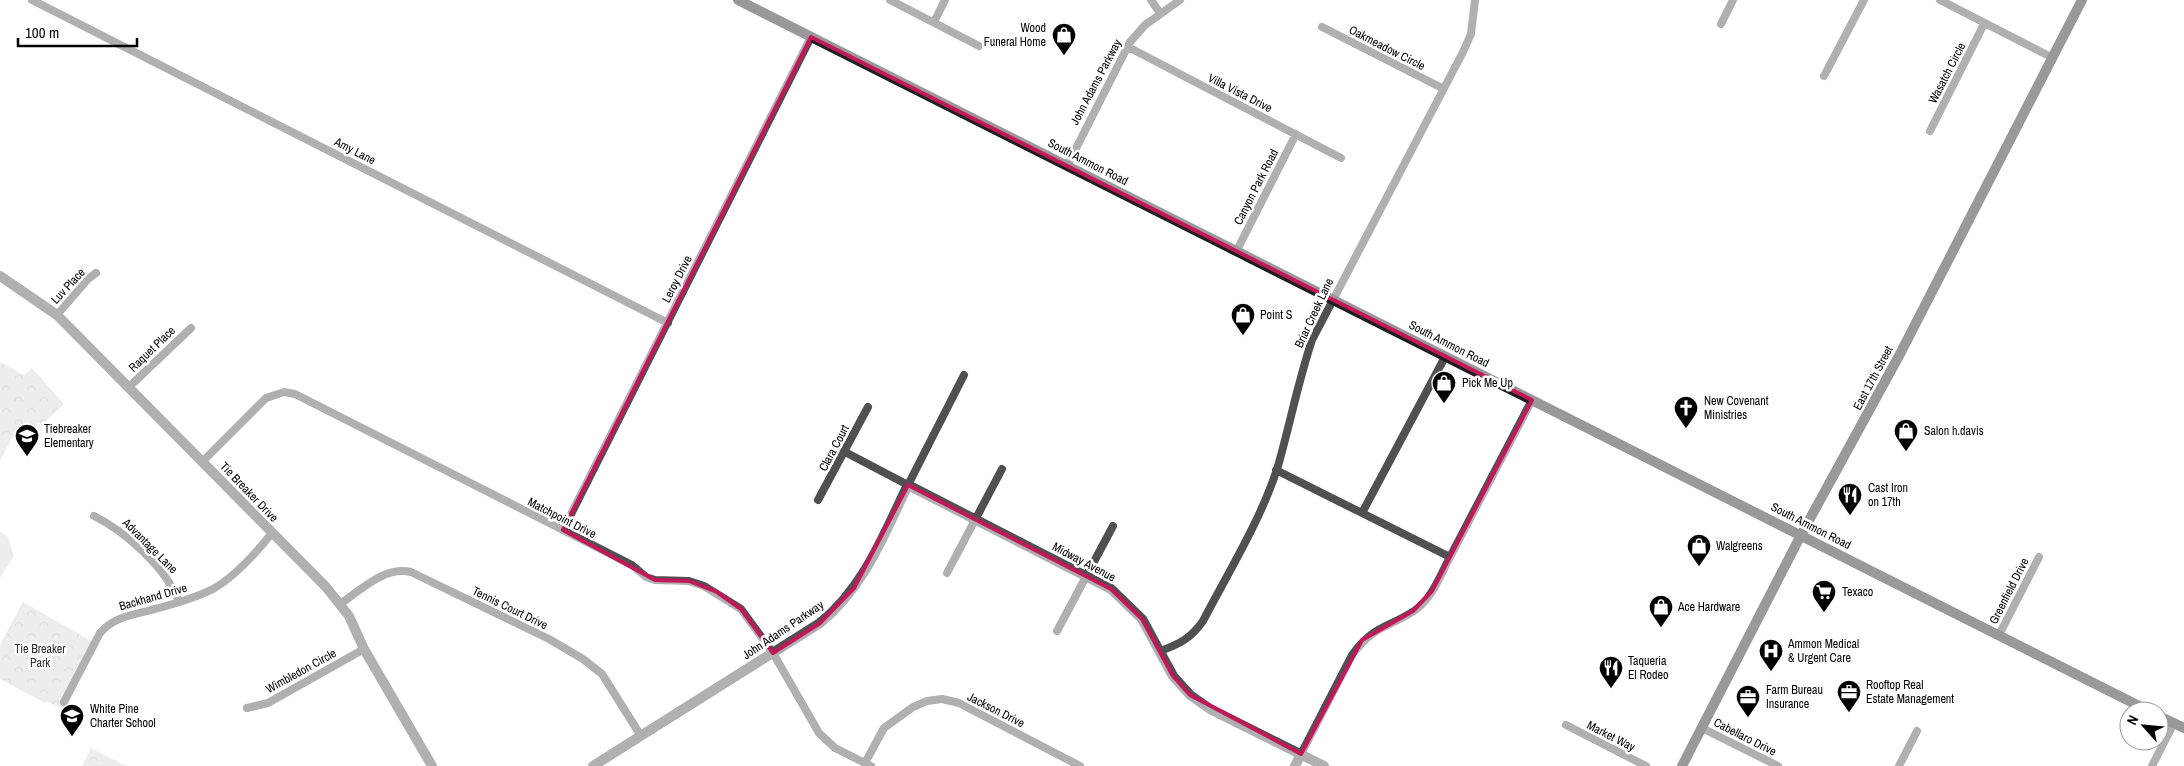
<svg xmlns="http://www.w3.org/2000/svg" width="2184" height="766" font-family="'Archivo Narrow',sans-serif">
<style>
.forest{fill:url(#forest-crowns)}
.pitch{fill:#d7d7d7}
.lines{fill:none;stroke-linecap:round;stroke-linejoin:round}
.minor{stroke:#505050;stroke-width:8}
.tertiary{stroke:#505050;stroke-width:10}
.secondary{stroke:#1d1d1d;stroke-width:10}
.marked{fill:none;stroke:#c2185b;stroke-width:4;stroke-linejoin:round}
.labels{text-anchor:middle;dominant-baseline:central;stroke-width:5;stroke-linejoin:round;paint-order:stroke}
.poi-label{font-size:12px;fill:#000;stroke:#fff;text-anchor:start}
.street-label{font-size:12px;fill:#000;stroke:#fff}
.park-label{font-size:12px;fill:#2e2e2e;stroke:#fff}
</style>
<defs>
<pattern id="forest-crowns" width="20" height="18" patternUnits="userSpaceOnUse" patternTransform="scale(1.25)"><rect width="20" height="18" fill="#d7d7d7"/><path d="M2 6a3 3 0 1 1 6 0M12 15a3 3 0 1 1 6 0" fill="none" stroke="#b7b7b7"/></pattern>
</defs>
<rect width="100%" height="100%" fill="#fff"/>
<path class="forest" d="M 0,362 L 24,375 L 32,368 L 64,404 L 47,420 L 44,426 L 39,423 L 23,437 L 15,433 L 0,461 Z
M 23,602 L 95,643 L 61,708 L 46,701 L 45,703 L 0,679 L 0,645 Z
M 91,748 L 126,766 L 82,766 Z"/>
<path class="pitch" d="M 0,531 L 8,537 L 14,556 L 0,578 Z"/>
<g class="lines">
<path class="minor" d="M 32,0 L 668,323
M 890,0 L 979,46
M 1151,0 L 1160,13
M 1940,0 L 2051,57
M 934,22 L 945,0
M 1721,24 L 1733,0
M 1322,27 L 1442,88
M 1128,47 L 1341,158
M 1824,76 L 1864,0
M 1930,131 L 1984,24
M 1067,166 L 1130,42 L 1145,25 L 1180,0
M 1237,250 L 1296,134
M 57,315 L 88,279 L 96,273
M 129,387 L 191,328
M 845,452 L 908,485 L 964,375
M 203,461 L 266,398 L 284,392 L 295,394 L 632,565 L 646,577 L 655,580 L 689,581 L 704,586 L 741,609 L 773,653 L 819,733 L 835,748 L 871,766
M 1276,470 L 1362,513 L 1445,357
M 818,500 L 868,407
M 94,516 C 125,531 167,569 179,602
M 563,530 L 811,37
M 1450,557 L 1532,400
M 947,573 L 1002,469
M 340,604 C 361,590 384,566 411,572 L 549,639 L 583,659 L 602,674 L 641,736
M 1057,631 L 1113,526
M 1999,635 L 2039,557
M 1160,651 C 1180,644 1191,638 1203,621 C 1229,571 1261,520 1278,466 C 1290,424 1298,382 1312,340 L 1463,52 L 1471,34 L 1475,0
M 64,702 L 100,633 C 115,616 133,615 155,609 C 174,604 195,598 213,589 C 236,576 256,553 272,533
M 247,708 L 268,703 L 364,649
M 1566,725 L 1646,766
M 1702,728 L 1778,766
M 1301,754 L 1352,655 C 1374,625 1386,629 1414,611 C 1432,599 1440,576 1450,557 L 1362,513
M 865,763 L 884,728 L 913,707 L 927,701 L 942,699 L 959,703 L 1080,766
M 1899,766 L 1917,731
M 2152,766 L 2174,723"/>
<path class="tertiary" d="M 0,276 L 57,315 L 326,587 L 349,616 L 364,649 L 432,766
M 593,766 L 820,623 C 864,588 884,534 908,485 L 1111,589 L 1142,619 L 1173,676 L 1190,695 L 1210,709 L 1324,766
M 1295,766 L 1301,754"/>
<path class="secondary" d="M 738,0 L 2149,711
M 2159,716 L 2184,728
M 1682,766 L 1801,535 L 1900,354 L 2082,0"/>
</g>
<path d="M0 0H2184V766H0ZM 811,37 L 1532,400 L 1432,591 L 1413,611 L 1362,640 L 1301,754 L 1190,695 L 1173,676 L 1142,619 L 1111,589 L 908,485 L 854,588 L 820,623 L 773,653 L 741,609 L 717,592 L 689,581 L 655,580 L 563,530 Z" fill="#fff" fill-opacity=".55" fill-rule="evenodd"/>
<path class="marked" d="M 811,37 L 1532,400 L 1432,591 L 1413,611 L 1362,640 L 1301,754 L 1190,695 L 1173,676 L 1142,619 L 1111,589 L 908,485 L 854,588 L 820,623 L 773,653 L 741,609 L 717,592 L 689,581 L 655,580 L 563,530 Z"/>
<defs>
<symbol id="shop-pin" viewBox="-11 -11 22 30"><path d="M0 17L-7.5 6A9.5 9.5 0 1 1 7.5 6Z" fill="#000" stroke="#fff"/><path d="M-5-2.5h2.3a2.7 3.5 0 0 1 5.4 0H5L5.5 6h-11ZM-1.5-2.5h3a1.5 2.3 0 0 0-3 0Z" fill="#fff"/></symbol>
<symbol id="church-pin" viewBox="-11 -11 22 30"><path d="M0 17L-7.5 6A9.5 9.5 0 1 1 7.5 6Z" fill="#000" stroke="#fff"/><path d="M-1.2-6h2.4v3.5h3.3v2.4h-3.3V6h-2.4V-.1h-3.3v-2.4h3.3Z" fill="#fff"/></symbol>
<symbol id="school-pin" viewBox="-11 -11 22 30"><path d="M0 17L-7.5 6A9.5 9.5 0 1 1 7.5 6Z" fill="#000" stroke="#fff"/><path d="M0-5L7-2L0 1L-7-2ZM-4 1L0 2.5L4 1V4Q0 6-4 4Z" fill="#fff"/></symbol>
<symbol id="restaurant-pin" viewBox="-11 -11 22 30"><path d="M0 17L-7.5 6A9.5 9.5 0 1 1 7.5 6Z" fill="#000" stroke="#fff"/><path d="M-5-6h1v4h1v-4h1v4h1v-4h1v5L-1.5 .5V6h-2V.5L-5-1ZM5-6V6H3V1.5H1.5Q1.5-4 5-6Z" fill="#fff"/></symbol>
<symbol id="supermarket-pin" viewBox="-11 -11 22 30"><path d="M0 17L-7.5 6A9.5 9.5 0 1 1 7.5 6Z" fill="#000" stroke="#fff"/><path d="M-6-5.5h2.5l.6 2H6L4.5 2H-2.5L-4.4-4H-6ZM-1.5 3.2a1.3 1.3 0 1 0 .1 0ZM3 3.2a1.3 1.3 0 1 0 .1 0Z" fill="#fff"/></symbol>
<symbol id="hospital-pin" viewBox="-11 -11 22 30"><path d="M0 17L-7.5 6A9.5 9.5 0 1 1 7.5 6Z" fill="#000" stroke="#fff"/><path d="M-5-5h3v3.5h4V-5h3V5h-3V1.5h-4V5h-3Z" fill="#fff"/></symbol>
<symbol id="office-pin" viewBox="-11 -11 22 30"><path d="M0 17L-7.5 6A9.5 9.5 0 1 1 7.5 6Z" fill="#000" stroke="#fff"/><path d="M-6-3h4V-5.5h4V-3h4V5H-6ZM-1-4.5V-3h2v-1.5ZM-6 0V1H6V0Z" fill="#fff"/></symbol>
</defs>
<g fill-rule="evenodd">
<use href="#shop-pin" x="1050" y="21" width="28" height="38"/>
<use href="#shop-pin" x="1229" y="301" width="28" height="38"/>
<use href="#shop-pin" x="1430" y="369" width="28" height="38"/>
<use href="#church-pin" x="1672" y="394" width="28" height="38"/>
<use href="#shop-pin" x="1892" y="417" width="28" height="38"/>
<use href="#school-pin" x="13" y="422" width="28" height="38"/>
<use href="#restaurant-pin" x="1836" y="481" width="28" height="38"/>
<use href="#shop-pin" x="1685" y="532" width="28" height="38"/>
<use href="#supermarket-pin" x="1810" y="578" width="28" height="38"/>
<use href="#shop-pin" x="1647" y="593" width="28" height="38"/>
<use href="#hospital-pin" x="1757" y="637" width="28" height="38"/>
<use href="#restaurant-pin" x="1597" y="654" width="28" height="38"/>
<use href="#office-pin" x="1835" y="678" width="28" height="38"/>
<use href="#office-pin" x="1734" y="683" width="28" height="38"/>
<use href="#school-pin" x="58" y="702" width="28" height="38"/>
</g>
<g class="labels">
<g class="poi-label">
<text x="1046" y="28" text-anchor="end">Wood<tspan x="1046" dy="14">Funeral Home</tspan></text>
<text x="1260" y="315">Point S</text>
<text x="1462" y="383">Pick Me Up</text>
<text x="1704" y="401">New Covenant<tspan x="1704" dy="14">Ministries</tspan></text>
<text x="44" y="429">Tiebreaker<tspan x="44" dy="14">Elementary</tspan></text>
<text x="1924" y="431">Salon h.davis</text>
<text x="1868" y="488">Cast Iron<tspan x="1868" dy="14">on 17th</tspan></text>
<text x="1716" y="546">Walgreens</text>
<text x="1842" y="592">Texaco</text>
<text x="1678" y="607">Ace Hardware</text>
<text x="1788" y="644">Ammon Medical<tspan x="1788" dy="14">&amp; Urgent Care</tspan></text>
<text x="1628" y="661">Taqueria<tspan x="1628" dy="14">El Rodeo</tspan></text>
<text x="1866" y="685">Rooftop Real<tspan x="1866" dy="14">Estate Management</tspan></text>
<text x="1766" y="690">Farm Bureau<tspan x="1766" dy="14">Insurance</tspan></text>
<text x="90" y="709">White Pine<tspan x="90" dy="14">Charter School</tspan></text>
</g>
<g class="street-label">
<text transform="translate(1387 48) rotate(27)">Oakmeadow Circle</text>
<text transform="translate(1947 73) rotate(-63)">Wasatch Circle</text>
<text transform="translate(1096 82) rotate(-62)">John Adams Parkway</text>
<text transform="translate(1240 93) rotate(27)">Villa Vista Drive</text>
<text transform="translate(355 151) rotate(27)">Amy Lane</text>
<text transform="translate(1088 162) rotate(27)">South Ammon Road</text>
<text transform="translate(1256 187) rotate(-63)">Canyon Park Road</text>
<text transform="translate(677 279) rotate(-63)">Leroy Drive</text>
<text transform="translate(68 286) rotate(-47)">Luv Place</text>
<text transform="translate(1314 313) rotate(-65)">Briar Creek Lane</text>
<text transform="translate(1449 344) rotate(27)">South Ammon Road</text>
<text transform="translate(152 349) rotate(-44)">Raquet Place</text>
<text transform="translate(1873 378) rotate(-62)">East 17th Street</text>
<text transform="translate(834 448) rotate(-62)">Clara Court</text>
<text transform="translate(249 492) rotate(46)">Tie Breaker Drive</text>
<text transform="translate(562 518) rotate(27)">Matchpoint Drive</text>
<text transform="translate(1811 526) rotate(27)">South Ammon Road</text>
<text transform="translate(150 546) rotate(45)">Advantage Lane</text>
<text transform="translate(1084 562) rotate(28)">Midway Avenue</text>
<text transform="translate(2009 591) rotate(-63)">Greenfield Drive</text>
<text transform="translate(153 597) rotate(-16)">Backhand Drive</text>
<text transform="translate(510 608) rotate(26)">Tennis Court Drive</text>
<text transform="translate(783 630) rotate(-34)">John Adams Parkway</text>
<text transform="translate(301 671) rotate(-29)">Wimbledon Circle</text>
<text transform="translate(996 710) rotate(27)">Jackson Drive</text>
<text transform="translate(1611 736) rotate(27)">Market Way</text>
<text transform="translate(1745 737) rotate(27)">Cabellaro Drive</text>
</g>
<g class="park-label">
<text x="40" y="649">Tie Breaker<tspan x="40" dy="14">Park</tspan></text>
</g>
</g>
<g transform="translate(2144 726) rotate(297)"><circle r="24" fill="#ffffff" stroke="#999999"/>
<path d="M0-4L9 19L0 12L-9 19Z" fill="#000000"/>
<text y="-8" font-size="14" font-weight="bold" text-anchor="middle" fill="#000000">N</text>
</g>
<path d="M18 38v8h119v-8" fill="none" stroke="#000000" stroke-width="2.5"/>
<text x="25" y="38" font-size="15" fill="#000000" stroke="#ffffff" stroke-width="4" paint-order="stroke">100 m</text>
</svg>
